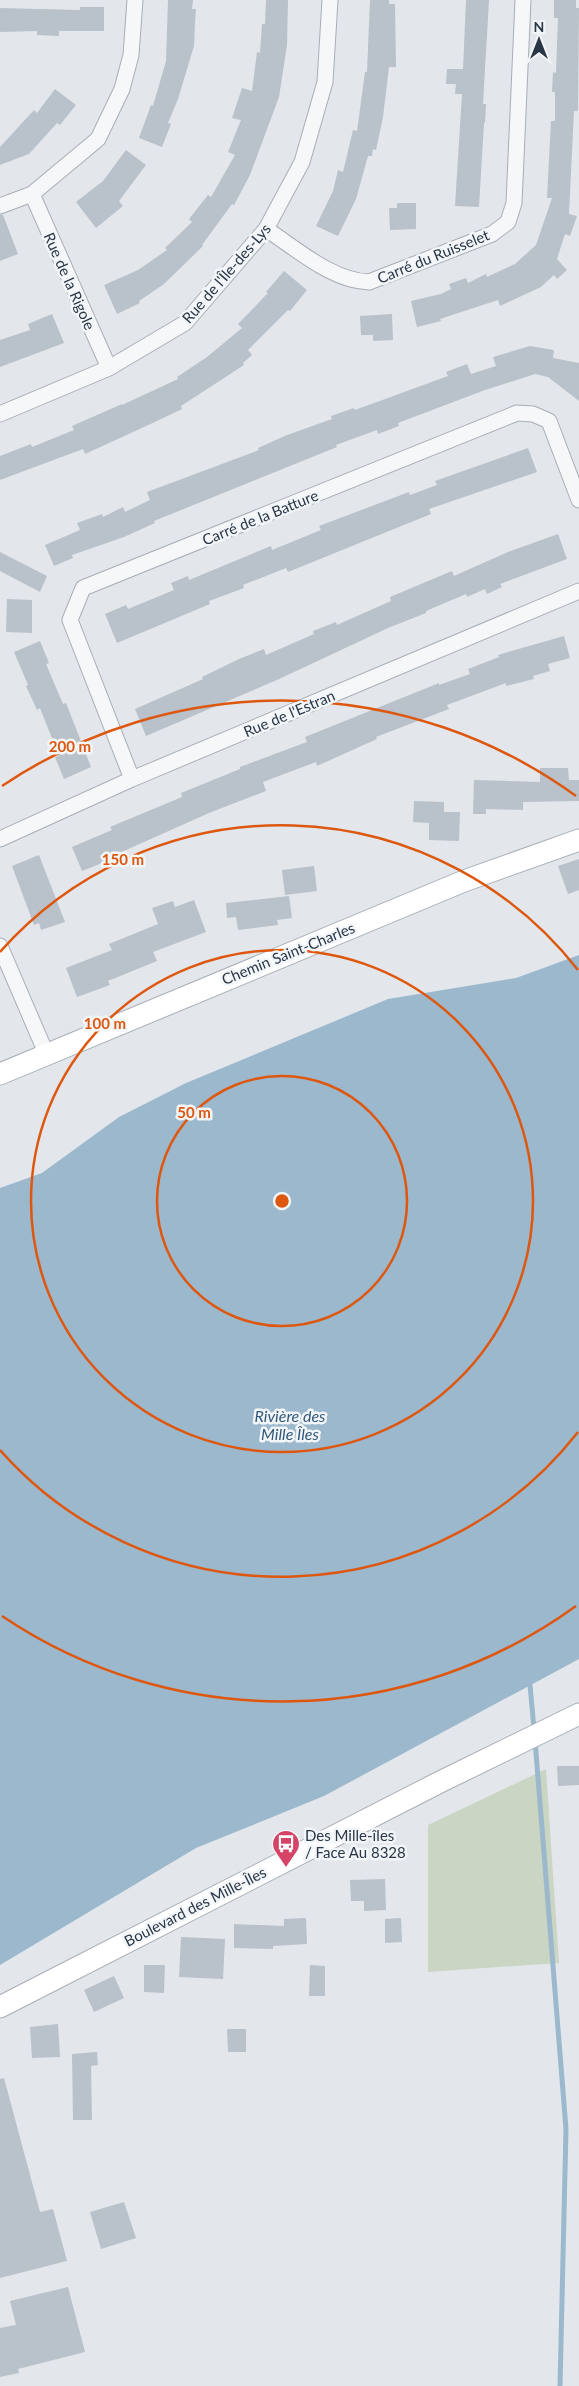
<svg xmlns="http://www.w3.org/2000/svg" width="579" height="2386" font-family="Lato,sans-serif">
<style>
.green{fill:#cad6c3}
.water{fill:#9cb8cd}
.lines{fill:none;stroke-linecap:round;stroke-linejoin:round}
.stream{stroke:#9cb8cd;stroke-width:5}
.building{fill:#b9c1ca}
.street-casing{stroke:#a7aeb6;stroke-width:17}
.secondary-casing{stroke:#a7aeb6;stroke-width:23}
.street{stroke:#f6f7f9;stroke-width:15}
.secondary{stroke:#fff;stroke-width:21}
.ring{fill:none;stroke:#de570f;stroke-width:2.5}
.labels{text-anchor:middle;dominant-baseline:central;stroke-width:5;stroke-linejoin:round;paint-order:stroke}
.street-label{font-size:15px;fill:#293645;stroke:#f3f6f9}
.poi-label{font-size:15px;fill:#293645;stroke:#f3f6f9;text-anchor:start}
.water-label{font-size:16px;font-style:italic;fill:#31597b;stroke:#f3f6f9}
.centre{fill:#de570f;stroke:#f3f6f9;stroke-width:2.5}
.ring-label{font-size:15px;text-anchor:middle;font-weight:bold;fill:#de570f;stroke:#f3f6f9;stroke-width:5;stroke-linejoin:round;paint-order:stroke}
</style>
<rect width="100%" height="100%" fill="#e3e7eb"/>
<path class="green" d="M 546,1769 L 559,1963 L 428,1972 L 428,1825 Z"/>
<path class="water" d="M 579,955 L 579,1659 L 324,1796 L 196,1848 L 0,1965 L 0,1188 L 42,1173 L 119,1117 L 186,1083 L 388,999 L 516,978 Z"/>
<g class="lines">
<path class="stream" d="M 530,1685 L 534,1729
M 535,1740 L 566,2129 L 560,2386"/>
</g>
<path class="building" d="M 168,0 L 193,0 L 192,9 L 196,9 L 195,22 L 194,46 L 178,99 L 168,123 L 171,124 L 162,147 L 139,138 L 151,105 L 153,106 L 166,61 Z
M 266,0 L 288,0 L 287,45 L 279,97 L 250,175 L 234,205 L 232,204 L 202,245 L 203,246 L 164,284 L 139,301 L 140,303 L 117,314 L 104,285 L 138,270 L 167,250 L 165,248 L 192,222 L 189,219 L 208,195 L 211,197 L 235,155 L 228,152 L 241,120 L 232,118 L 242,88 L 252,91 L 257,52 L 260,53 L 262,24 L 265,24 Z
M 370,0 L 389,0 L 389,4 L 395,4 L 396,67 L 389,67 L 383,117 L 376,150 L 373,149 L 372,156 L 368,156 L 356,199 L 338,236 L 316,226 L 333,191 L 338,170 L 343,172 L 353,130 L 357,131 L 365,72 L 367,72 Z
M 466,0 L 489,0 L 483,104 L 486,104 L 485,123 L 484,123 L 479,207 L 455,206 L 462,94 L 455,94 L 456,84 L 446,84 L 447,69 L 463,69 Z
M 554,0 L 576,0 L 576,8 L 579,8 L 578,111 L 574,111 L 569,214 L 577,216 L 570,236 L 565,234 L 557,259 L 567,270 L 557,279 L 554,275 L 541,287 L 500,306 L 498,300 L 440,319 L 441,321 L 417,327 L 411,301 L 441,294 L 451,289 L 449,284 L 466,278 L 468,283 L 486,274 L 487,277 L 515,264 L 536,245 L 552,198 L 547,198 L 551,121 L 555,121 L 555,92 L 552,92 L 553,72 L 556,73 L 558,18 L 554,18 Z
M 80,7 L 104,7 L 104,31 L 59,31 L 59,36 L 37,35 L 37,31 L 0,32 L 0,8 L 80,10 Z
M 55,89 L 76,105 L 60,125 L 57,123 L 29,154 L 0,165 L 0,147 L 34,110 L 37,113 Z
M 126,150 L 146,165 L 119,201 L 123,206 L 96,228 L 76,202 L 103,181 Z
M 397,203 L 416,203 L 416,229 L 390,230 L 389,208 L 397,208 Z
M 0,215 L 3,215 L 18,254 L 0,261 Z
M 284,271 L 307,290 L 290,311 L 288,310 L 248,350 L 252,355 L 243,363 L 244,365 L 181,406 L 182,409 L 157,421 L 85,454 L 83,449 L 0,480 L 0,456 L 31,444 L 32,447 L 74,430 L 72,426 L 122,404 L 122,405 L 178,379 L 177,377 L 207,357 L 242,328 L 238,324 L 268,293 L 266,292 Z
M 52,314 L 64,343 L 0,367 L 0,340 L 30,330 L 28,324 Z
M 392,314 L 393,340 L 373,341 L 373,335 L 361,335 L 360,316 Z
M 530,346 L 554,350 L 553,358 L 579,363 L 579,401 L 548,377 L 535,374 L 485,390 L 398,423 L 399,426 L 378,434 L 377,430 L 336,445 L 337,447 L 154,521 L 155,523 L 124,537 L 72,555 L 73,558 L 54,566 L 45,545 L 80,530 L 77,523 L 102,514 L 103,517 L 123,507 L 125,512 L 150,500 L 147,492 L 259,450 L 258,448 L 287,435 L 332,419 L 331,416 L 354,408 L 355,410 L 448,376 L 446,372 L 467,364 L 471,374 L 496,366 L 493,357 Z
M 528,448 L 537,472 L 429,509 L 431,514 L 288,572 L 286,568 L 243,585 L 244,588 L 209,601 L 210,604 L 117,643 L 105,614 L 126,605 L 128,609 L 174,590 L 171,583 L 188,576 L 189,580 L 271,546 L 272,550 L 321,530 L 319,526 L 409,492 L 410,495 L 437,485 L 435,481 Z
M 558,534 L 567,559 L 500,584 L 502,587 L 487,594 L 485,589 L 467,597 L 466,594 L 426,611 L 426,613 L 388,628 L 277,680 L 146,736 L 135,709 L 203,679 L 202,677 L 239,659 L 264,649 L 266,655 L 314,634 L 313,631 L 336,622 L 337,625 L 391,601 L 390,597 L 452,571 L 454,576 L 508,552 Z
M 0,552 L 47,576 L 40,592 L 0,571 Z
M 7,599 L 32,600 L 32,633 L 6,632 Z
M 564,636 L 570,658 L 548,664 L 550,671 L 533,676 L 534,679 L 506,686 L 506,683 L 447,705 L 449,709 L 376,737 L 377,739 L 317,766 L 316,762 L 263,782 L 266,791 L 209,813 L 106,859 L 107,861 L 82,871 L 72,847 L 112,830 L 110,827 L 182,797 L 181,793 L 240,769 L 240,767 L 307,742 L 305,737 L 439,683 L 439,685 L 470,674 L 468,669 L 499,657 L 498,655 Z
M 40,641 L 49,663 L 46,664 L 63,704 L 66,703 L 91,767 L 64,779 L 55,757 L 59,756 L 40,708 L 37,710 L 26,686 L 28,685 L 14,652 Z
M 540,768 L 568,768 L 569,780 L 579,780 L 579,801 L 523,802 L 523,810 L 486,809 L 486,814 L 473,814 L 474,780 L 540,782 Z
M 414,801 L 444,802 L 444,812 L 460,812 L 459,841 L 429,840 L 429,823 L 413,822 Z
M 39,855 L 65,922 L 41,930 L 39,923 L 34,925 L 12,866 Z
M 579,859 L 579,890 L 568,894 L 558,866 Z
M 314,866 L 317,891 L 285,895 L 282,870 Z
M 289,896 L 292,918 L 277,920 L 278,925 L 238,930 L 236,917 L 227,918 L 226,903 Z
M 194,900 L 206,932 L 153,952 L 157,961 L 108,981 L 110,985 L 77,997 L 66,968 L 112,950 L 109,944 L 158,924 L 152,908 L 173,901 L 175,907 Z
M 557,1766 L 579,1766 L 579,1785 L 558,1786 Z
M 385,1879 L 386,1910 L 364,1911 L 364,1901 L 351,1901 L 350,1880 Z
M 306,1918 L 307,1944 L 273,1946 L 273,1949 L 234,1948 L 234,1924 L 284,1926 L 284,1919 Z
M 401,1918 L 402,1942 L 385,1943 L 385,1919 Z
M 181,1937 L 225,1939 L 223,1979 L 179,1977 Z
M 144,1965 L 165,1965 L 164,1993 L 144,1992 Z
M 310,1965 L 325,1966 L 325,1996 L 309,1996 Z
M 114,1976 L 124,1998 L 94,2012 L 84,1990 Z
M 58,2024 L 60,2057 L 32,2058 L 30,2027 Z
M 227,2029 L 246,2029 L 246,2052 L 228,2052 Z
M 97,2052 L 98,2065 L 91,2066 L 92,2120 L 73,2120 L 72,2054 Z
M 4,2078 L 40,2212 L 53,2209 L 67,2261 L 0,2278 L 0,2079 Z
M 124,2202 L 136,2238 L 101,2249 L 90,2212 Z
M 68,2287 L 85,2352 L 18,2369 L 19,2373 L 0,2377 L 0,2328 L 16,2325 L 10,2301 Z"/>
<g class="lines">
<defs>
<path id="street" d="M 32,194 L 109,368
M 0,206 L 32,194 L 98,139 L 122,89 L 131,55 L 135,0
M 266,229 C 297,249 332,281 369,282 L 492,234 L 508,222 L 514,203 L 523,0
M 0,414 L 109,368 L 185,323 L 266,229 L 302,162 L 325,82 L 330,0
M 132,779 L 70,620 L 83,588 L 517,413 L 533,414 L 549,421 L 579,500
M 0,839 L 132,779 L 579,591
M 0,946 L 46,1053"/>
<path id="secondary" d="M 0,1074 L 464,881 L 579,840
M 0,2007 L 442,1781 L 579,1714"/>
</defs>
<use href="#street" class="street-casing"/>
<use href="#secondary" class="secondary-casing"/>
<use href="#street" class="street"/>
<use href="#secondary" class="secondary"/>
</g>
<g class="ring">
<circle cx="282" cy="1201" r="125"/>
<circle cx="282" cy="1201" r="251"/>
<path d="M578 1432A376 376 0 0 1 0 1450M0 952A376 376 0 0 1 578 970"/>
<path d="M576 1606A501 501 0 0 1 2 1616M2 786A501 501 0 0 1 576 796"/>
</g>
<defs>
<symbol id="bus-pin" viewBox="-11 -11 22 30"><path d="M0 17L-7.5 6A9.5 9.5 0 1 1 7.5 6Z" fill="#d54366" stroke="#f3f6f9"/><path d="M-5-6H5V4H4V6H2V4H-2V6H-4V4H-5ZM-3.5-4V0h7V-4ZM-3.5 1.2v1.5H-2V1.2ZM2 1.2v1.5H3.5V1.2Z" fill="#fff"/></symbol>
</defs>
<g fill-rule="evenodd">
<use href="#bus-pin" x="270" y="1828" width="32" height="43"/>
</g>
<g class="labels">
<g class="street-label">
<text transform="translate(433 256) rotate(-22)">Carré du Ruisselet</text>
<text transform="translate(226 273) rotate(-49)">Rue de l'Île-des-Lys</text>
<text transform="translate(70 281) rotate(66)">Rue de la Rigole</text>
<text transform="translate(260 517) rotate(-22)">Carré de la Batture</text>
<text transform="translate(289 713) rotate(-23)">Rue de l'Estran</text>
<text transform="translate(288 953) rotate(-22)">Chemin Saint-Charles</text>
<text transform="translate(195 1906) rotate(-27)">Boulevard des Mille-Îles</text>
</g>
<g class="poi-label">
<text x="305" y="1835">Des Mille-îles<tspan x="305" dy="17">/ Face Au 8328</tspan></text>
</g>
<g class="water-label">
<text x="290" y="1415">Rivière des<tspan x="290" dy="18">Mille Îles</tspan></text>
</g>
</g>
<circle cx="282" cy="1201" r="8" class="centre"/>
<g class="ring-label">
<text x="70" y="752">200 m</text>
<text x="123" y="865">150 m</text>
<text x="105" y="1029">100 m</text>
<text x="194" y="1118">50 m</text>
</g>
<g transform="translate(539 40)" stroke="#f3f6f9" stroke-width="4" paint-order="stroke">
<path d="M0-4L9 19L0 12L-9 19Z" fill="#293645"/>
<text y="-8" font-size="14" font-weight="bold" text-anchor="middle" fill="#293645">N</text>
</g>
</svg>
